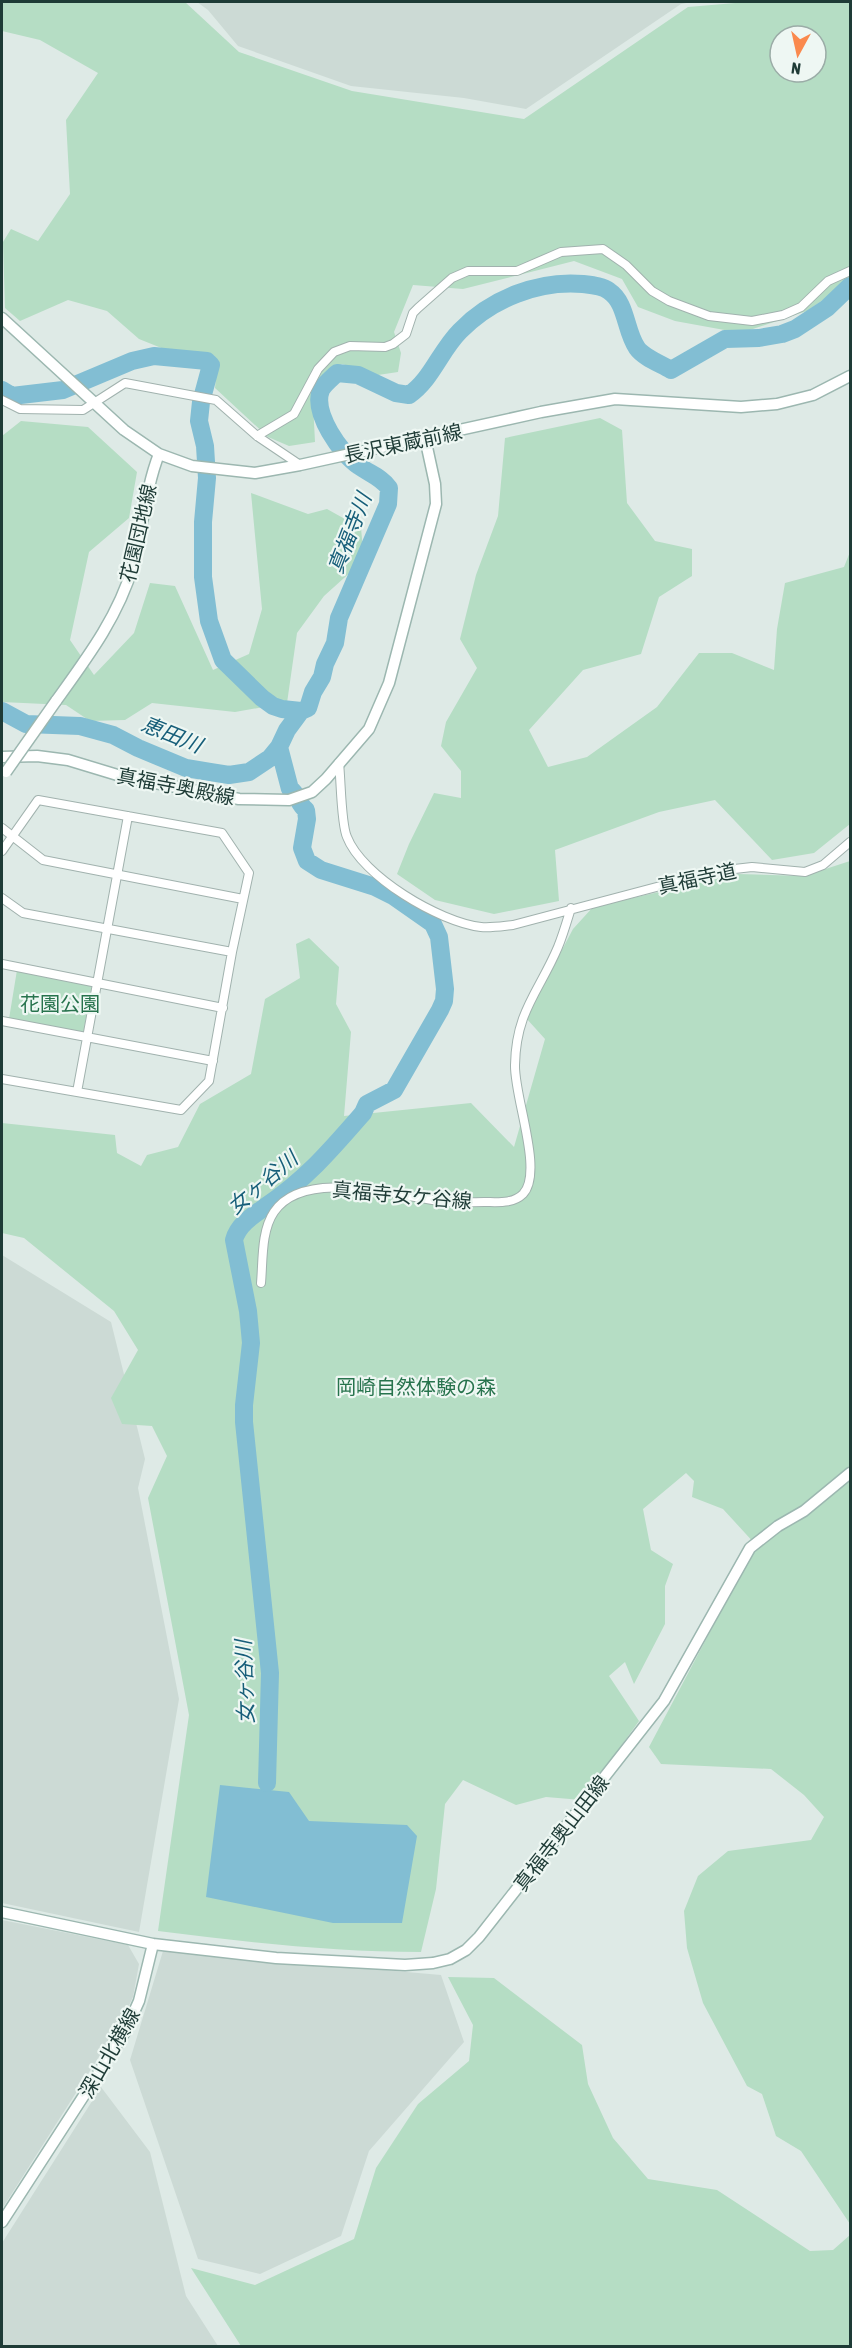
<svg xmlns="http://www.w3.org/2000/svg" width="852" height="2348" font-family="'Asap Condensed','Noto Sans JP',sans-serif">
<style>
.built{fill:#ccdad5}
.green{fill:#b5ddc4;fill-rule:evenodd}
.water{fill:#82bed3}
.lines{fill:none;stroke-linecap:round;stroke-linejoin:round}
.river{stroke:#82bed3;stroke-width:18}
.street-casing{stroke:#a1b2ae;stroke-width:10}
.secondary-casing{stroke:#9cb7b0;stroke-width:13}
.street{stroke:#fff;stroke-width:8}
.secondary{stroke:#fff;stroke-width:10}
.secondary-bridge-casing{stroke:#9cb7b0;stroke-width:13;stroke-linecap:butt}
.secondary-bridge{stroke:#fff;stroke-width:10}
.labels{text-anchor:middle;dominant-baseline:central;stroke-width:4.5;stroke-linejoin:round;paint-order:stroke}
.street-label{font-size:20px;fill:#1e3b36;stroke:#eef7f3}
.park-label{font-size:20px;fill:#27734d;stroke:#eef7f3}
.water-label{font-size:21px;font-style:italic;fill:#165e79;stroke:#eef7f3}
</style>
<rect width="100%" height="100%" fill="#deeae6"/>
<path class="built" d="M 197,2 L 692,2 L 681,4 L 526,109 L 464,98 L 351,86 L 238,46 L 208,10 Z
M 2,1255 L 111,1322 L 145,1459 L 138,1488 L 179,1699 L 139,1932 L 2,1903 Z
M 2,1920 L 128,1945 L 139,1964 L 133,1997 L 121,2022 L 2,2209 Z
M 163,1951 L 441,1975 L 464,2042 L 369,2151 L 341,2236 L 260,2274 L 198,2259 L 130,2060 Z
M 101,2087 L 150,2152 L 186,2296 L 218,2346 L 2,2346 L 2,2243 Z"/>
<path class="green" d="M 2,2 L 185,2 L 239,52 L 352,91 L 524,119 L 688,7 L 747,2 L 850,2 L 850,281 L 807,311 L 741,333 L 675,321 L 638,307 L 622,279 L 574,261 L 463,289 L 413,285 L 394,332 L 401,353 L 398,372 L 378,375 L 342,364 L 321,376 L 313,403 L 315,442 L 289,446 L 268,437 L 215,388 L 217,368 L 214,355 L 164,349 L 139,339 L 107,311 L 68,300 L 20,321 L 5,308 L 3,242 L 11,229 L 38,241 L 70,194 L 66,120 L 98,73 L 40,40 L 2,31 ZM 780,36 L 816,36 L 816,72 L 780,72 Z
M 600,418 L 622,430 L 627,503 L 655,541 L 692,549 L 692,576 L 659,597 L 641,654 L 583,670 L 529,730 L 548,767 L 587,757 L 657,707 L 699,653 L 732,653 L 774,670 L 777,629 L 785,583 L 844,567 L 850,552 L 850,824 L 814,853 L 772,860 L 715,800 L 659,812 L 555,850 L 559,901 L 494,914 L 435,900 L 397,874 L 409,844 L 434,793 L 461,798 L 461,771 L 441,746 L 446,722 L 477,668 L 460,639 L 476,575 L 498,516 L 505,438 Z
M 21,421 L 88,427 L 137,472 L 129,518 L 89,552 L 70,640 L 94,675 L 134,633 L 150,583 L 175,586 L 213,670 L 249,654 L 262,609 L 251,493 L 308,514 L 327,509 L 361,528 L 364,560 L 324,596 L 297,633 L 287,703 L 235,712 L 152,703 L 125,720 L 90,721 L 66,705 L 2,702 L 2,436 Z
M 850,861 L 850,2224 L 801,2151 L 776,2136 L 762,2094 L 747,2086 L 703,2003 L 687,1948 L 684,1911 L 698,1876 L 728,1851 L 811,1840 L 824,1817 L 804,1795 L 771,1769 L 661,1764 L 649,1747 L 756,1545 L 723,1509 L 692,1497 L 694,1481 L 686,1473 L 643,1509 L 651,1550 L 673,1564 L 665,1586 L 665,1624 L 634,1684 L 625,1662 L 609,1676 L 639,1721 L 582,1800 L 546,1797 L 516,1805 L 463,1780 L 445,1804 L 436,1889 L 421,1952 C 332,1952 246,1942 158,1931 L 189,1715 L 148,1498 L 167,1456 L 152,1426 L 122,1424 L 111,1398 L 138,1350 L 114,1311 L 24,1238 L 2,1233 L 2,1123 L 115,1135 L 117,1153 L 141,1166 L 147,1155 L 178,1147 L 200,1104 L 251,1074 L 265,999 L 300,978 L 296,944 L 309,938 L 339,967 L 336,1004 L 351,1032 L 344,1116 L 471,1103 L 514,1147 L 545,1039 L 526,1018 L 573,929 L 593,907 L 738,874 L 804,876 Z
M 17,970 L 92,984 L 83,1034 L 9,1019 Z
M 448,1977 L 494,1978 L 582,2045 L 588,2084 L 613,2138 L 648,2179 L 717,2190 L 810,2251 L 833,2250 L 850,2235 L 850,2346 L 241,2346 L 191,2268 L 255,2285 L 354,2239 L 376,2168 L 418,2104 L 469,2061 L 473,2025 Z"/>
<path class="water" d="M 220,1785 L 289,1792 L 309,1821 L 407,1825 L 417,1836 L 402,1923 L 333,1923 L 206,1897 Z"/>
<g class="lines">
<path class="river" d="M 2,390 L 12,396 L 63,390 L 132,361 L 154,356 L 207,361 L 211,365 L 201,402 L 199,421 L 205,446 L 207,478 L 203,522 L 203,577 L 209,621 L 223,660 L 262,698 L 273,706 L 282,709 L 301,711 L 308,708 L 313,692 L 322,677 L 325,664 L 335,643 L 339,618 L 388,504 L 389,488 C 381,477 370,474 359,466 C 341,454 312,413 321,390 C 324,384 332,378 337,373 L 358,375 L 396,393 L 409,395 C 432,379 440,351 460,331 C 491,299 538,280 583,284 C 591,285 603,286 609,291 C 627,303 625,331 637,348 C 643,357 661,364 671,370 L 725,339 L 759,338 L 782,334 L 795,329 L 827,308 L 850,286
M 2,711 L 26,724 L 80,726 L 113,735 L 138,748 L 186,768 L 229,775 L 249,772 L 270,758 L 279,747 L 287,730 L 301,711
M 267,1783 L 270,1673 L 244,1422 L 244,1405 L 251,1343 L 248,1311 L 234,1240 C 238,1225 252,1216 265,1207 C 307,1178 330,1151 363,1113 L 367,1104 L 394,1090 L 440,1010 L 444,1001 L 445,989 L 439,937 L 433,924 L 393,896 L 375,887 L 321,870 L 307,861 L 302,848 L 307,819 L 306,810 C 298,804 298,794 290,789 L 279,747"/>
<defs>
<path id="street" d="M 2,400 L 20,409 L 83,410 L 125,383 L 216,400 L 257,436 L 300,465
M 257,436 L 294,414 L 318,369 L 334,352 L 350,346 L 385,347 L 393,344 L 406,334 L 413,313 L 418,308 L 452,278 L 468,271 L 517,271 L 561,252 L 603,249 L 626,265 L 652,291 L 669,301 L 709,316 L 752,321 L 783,315 L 801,307 L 828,281 L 850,271
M 339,763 C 341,780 341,824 347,837 C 362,876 439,922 481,927 C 491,928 503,926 513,925 L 717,871 L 752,867 L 805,872 L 823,865 L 850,842
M 2,828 L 43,860 L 243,899
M 2,851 L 38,800 L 222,833 L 249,873 L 232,952 L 209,1081 L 181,1110 L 2,1079
M 2,898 L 23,913 L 232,952
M 2,964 L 223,1008
M 2,1021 L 213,1061
M 77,1092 L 128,816
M 261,1283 C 263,1261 261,1231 274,1212 C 305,1166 403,1198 448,1202 C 460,1203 472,1202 484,1202 C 498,1202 513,1204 523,1194 C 544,1172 514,1097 515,1065 C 516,1011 539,992 558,947 C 563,935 567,921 571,908"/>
<path id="secondary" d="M 2,318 L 124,430 L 159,454 L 192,466 L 255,473 L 300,465 L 541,412 L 615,399 L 741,407 L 777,404 L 813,395 L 850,376
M 56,701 C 87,658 118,617 133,566 C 143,529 145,490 159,454
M 2,757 L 37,756 L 68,760 L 124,777 L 239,799 L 289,800 L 312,792 L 326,779 L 369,729 L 389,683 L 436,504 L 435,484 L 425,438
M 2,1912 L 153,1944 L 276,1958 L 405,1965 L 433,1963 L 450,1959 L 466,1950 L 479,1937 L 664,1701 L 750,1548 L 778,1526 L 804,1511 L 850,1473
M 2,2222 L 125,2032 L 139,2001 L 153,1944"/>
</defs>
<use href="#street" class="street-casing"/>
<use href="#secondary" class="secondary-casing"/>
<use href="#street" class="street"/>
<use href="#secondary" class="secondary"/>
<defs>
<path id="secondary-bridge" d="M 6,772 L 56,701"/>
</defs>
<use href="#secondary-bridge" class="secondary-bridge-casing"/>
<use href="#secondary-bridge" class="secondary-bridge"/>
</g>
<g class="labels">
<g class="street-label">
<text transform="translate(403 443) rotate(-12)">長沢東蔵前線</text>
<text transform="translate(138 533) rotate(-77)">花園団地線</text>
<text transform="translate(176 786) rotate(11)">真福寺奥殿線</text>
<text transform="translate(697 878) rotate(-12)">真福寺道</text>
<text transform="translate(402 1195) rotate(5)">真福寺女ケ谷線</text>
<text transform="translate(561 1833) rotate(-52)">真福寺奥山田線</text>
<text transform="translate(109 2053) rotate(-60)">深山北横線</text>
</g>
<g class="park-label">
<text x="60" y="1003">花園公園</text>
<text x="416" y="1386">岡崎自然体験の森</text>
</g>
<g class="water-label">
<text transform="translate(349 533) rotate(-69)">真福寺川</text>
<text transform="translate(172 734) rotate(22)">恵田川</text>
<text transform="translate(262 1182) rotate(-40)">女ヶ谷川</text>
<text transform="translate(244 1682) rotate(-92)">女ヶ谷川</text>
</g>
</g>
<rect width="852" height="2348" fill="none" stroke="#1e3b36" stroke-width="6"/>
<g transform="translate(798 54) rotate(188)"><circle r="28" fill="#eef7f3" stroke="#9baca7" stroke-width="1.5"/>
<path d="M0-4.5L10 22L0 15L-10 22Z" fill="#fa894d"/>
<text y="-9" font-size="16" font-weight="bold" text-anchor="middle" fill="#1e3b36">N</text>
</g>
</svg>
